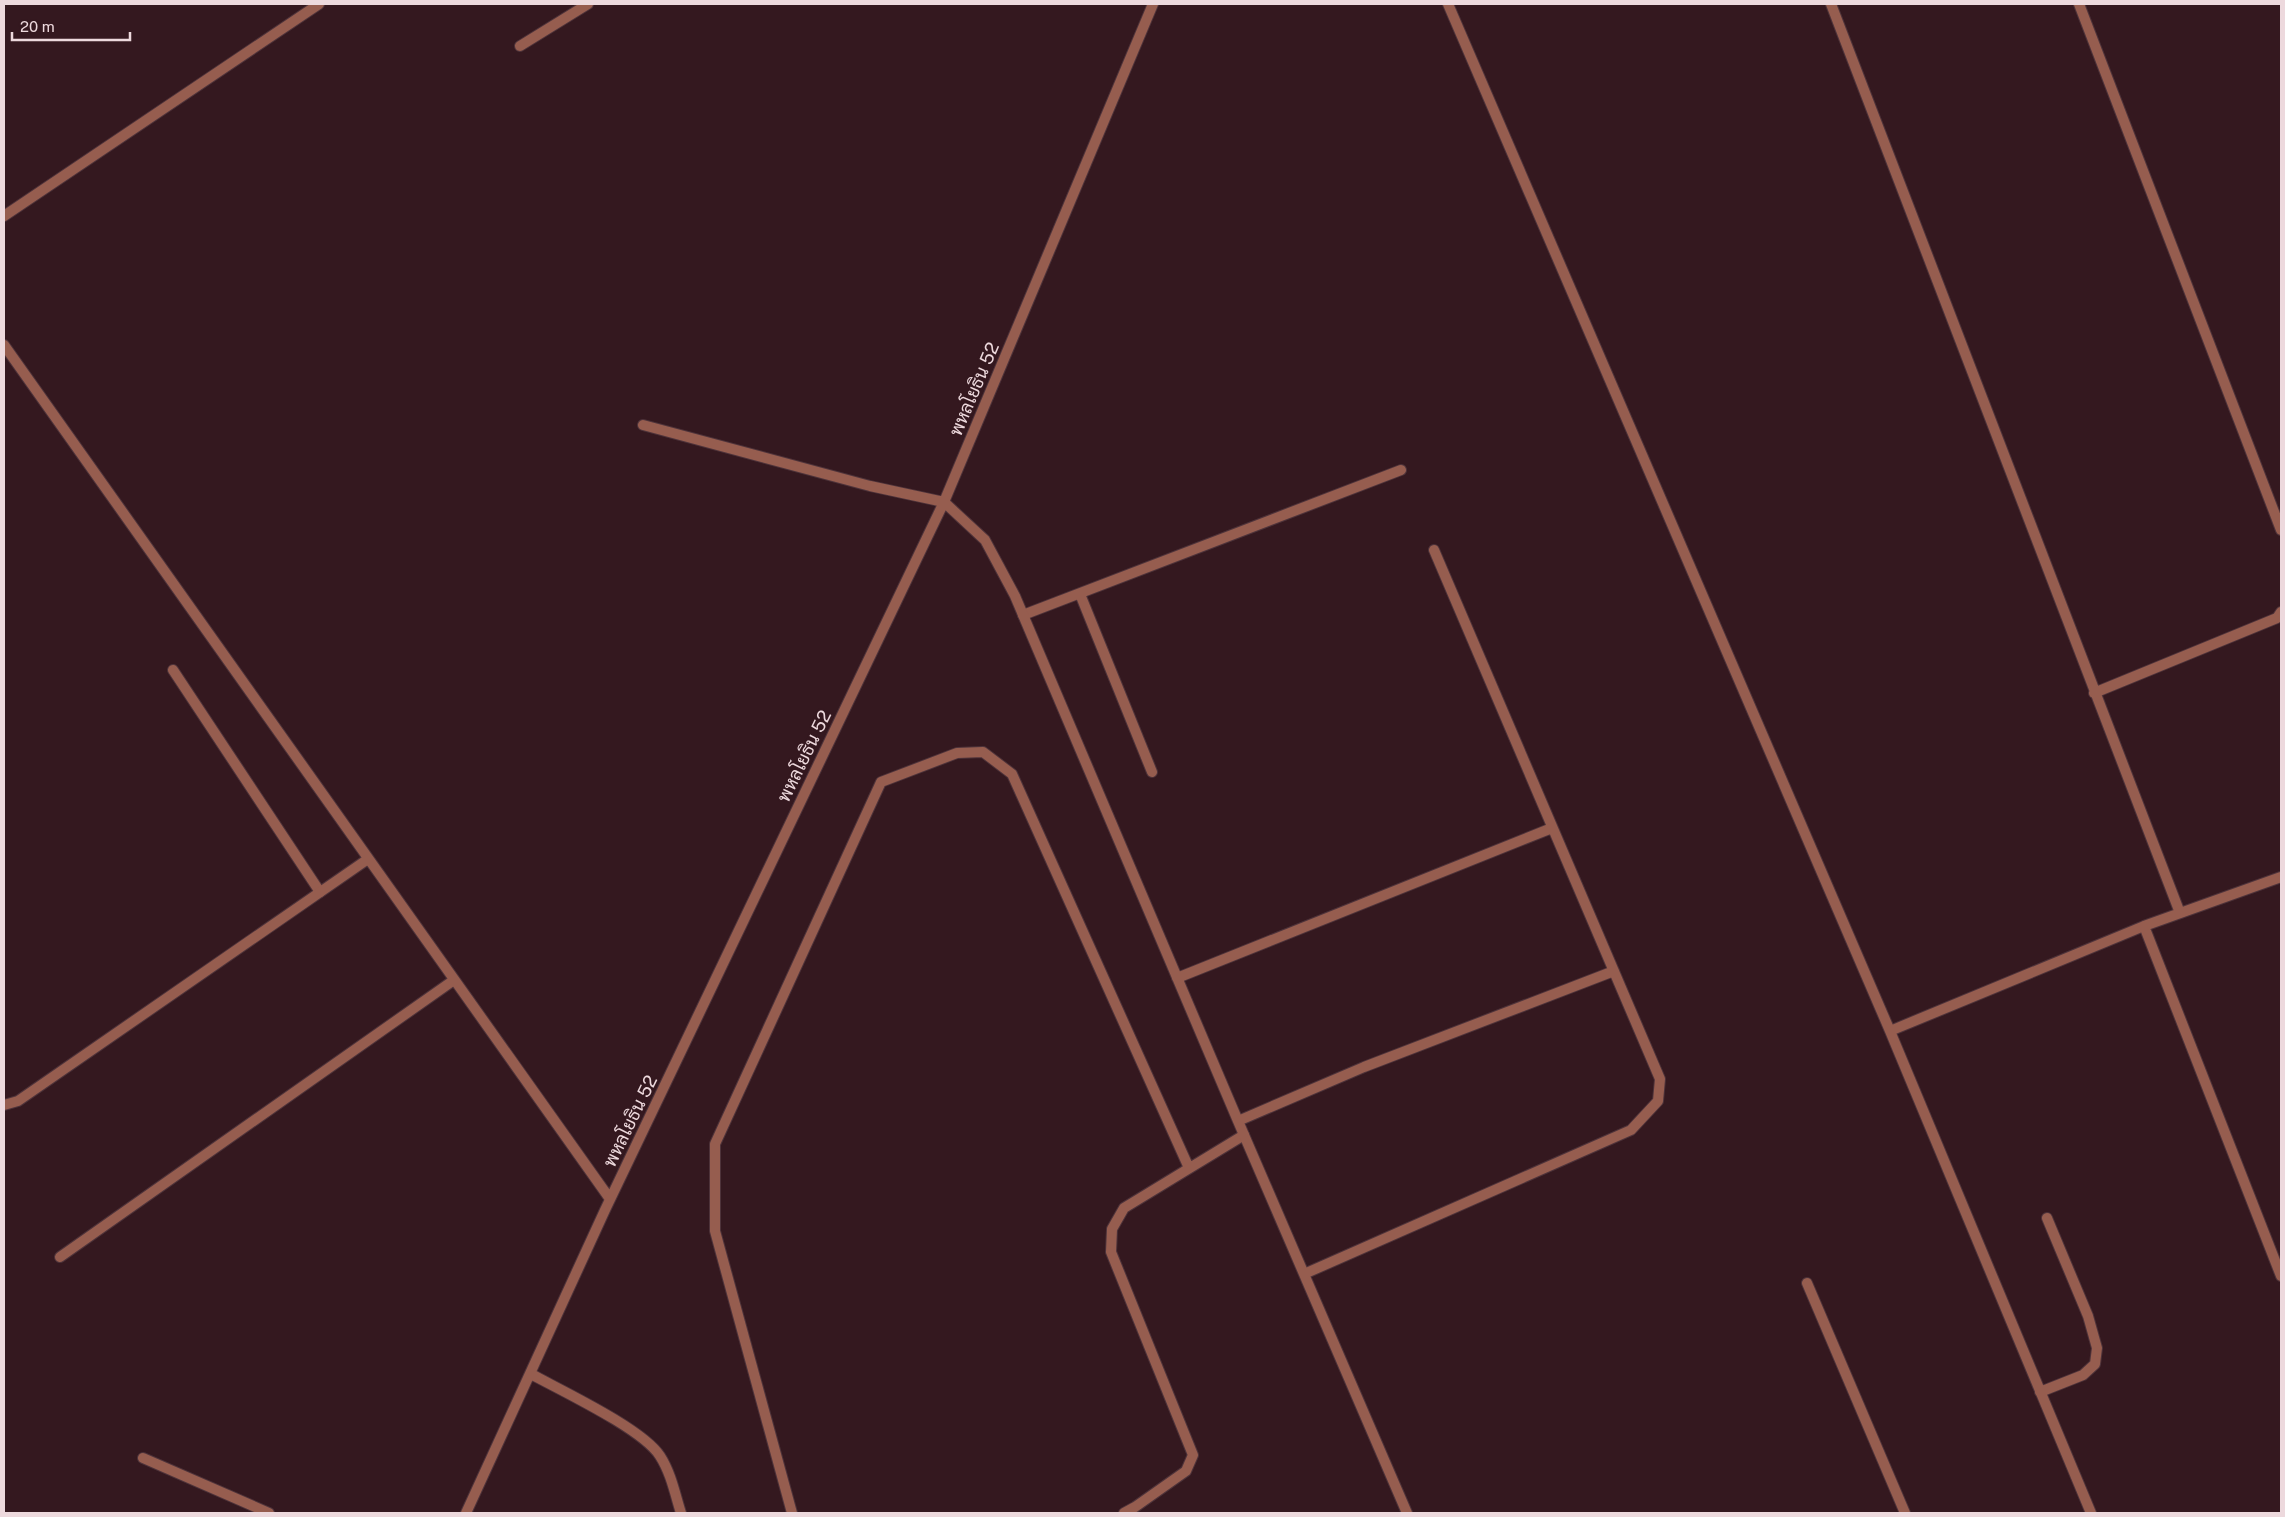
<svg xmlns="http://www.w3.org/2000/svg" width="2285" height="1517" font-family="'Public Sans',Sarabun,sans-serif">
<style>
.lines{fill:none;stroke-linecap:round;stroke-linejoin:round}
.service-casing{stroke:#4e333a;stroke-width:12}
.minor-casing{stroke:#4e333a;stroke-width:12}
.service{stroke:#965d4f;stroke-width:10}
.minor{stroke:#965d4f;stroke-width:10}
.labels{text-anchor:middle;dominant-baseline:central;stroke-width:4;stroke-linejoin:round;paint-order:stroke}
.street-label{font-size:18px;fill:#edd9dd;stroke:#34181f}
</style>
<rect width="100%" height="100%" fill="#34181f"/>
<g class="lines">
<defs>
<path id="service" d="M 1080,594 L 1152,772
M 1023,615 L 1401,470
M 173,670 L 320,892
M 792,1513 L 715,1231 L 715,1144 L 881,782 L 957,753 L 983,752 L 1012,774 L 1189,1168
M 1124,1513 L 1135,1507 L 1186,1471 L 1193,1455 L 1111,1252 L 1112,1229 L 1124,1208 L 1244,1135"/>
<path id="minor" d="M 1448,4 L 1890,1031 L 2091,1513
M 1831,4 L 2180,913
M 2079,4 L 2281,530
M 520,46 L 588,4
M 4,216 L 319,4
M 4,345 L 610,1199
M 643,425 L 870,486 L 944,502 L 985,540 L 1015,596 L 1238,1121 L 1407,1513
M 2094,693 L 2277,618 L 2281,612
M 2144,926 L 2281,1276
M 1177,978 L 1552,828
M 1890,1031 L 2144,926 L 2281,877
M 4,1105 L 18,1101 L 368,859
M 1238,1121 L 1364,1067 L 1614,971
M 60,1257 L 454,980
M 1304,1274 L 1631,1130 L 1658,1101 L 1660,1079 L 1434,550
M 1807,1283 L 1905,1513
M 531,1374 C 562,1391 643,1429 660,1456 C 671,1473 675,1494 681,1513
M 2040,1392 L 2083,1375 L 2095,1364 L 2097,1348 L 2088,1316 L 2047,1218
M 143,1458 L 269,1513
M 466,1513 L 605,1210 L 944,502 L 1153,4"/>
</defs>
<use href="#service" class="service-casing"/>
<use href="#minor" class="minor-casing"/>
<use href="#service" class="service"/>
<use href="#minor" class="minor"/>
</g>
<g class="labels">
<g class="street-label">
<text transform="translate(974 389) rotate(-67)">พหลโยธิน 52</text>
<text transform="translate(804 756) rotate(-64)">พหลโยธิน 52</text>
<text transform="translate(630 1121) rotate(-64)">พหลโยธิน 52</text>
</g>
</g>
<rect width="2285" height="1517" fill="none" stroke="#edd9dd" stroke-width="10"/>
<path d="M12 32v8h118v-8" fill="none" stroke="#edd9dd" stroke-width="2.5"/>
<text x="20" y="32" font-size="15" fill="#edd9dd" stroke="#34181f" stroke-width="4" paint-order="stroke">20 m</text>
</svg>
